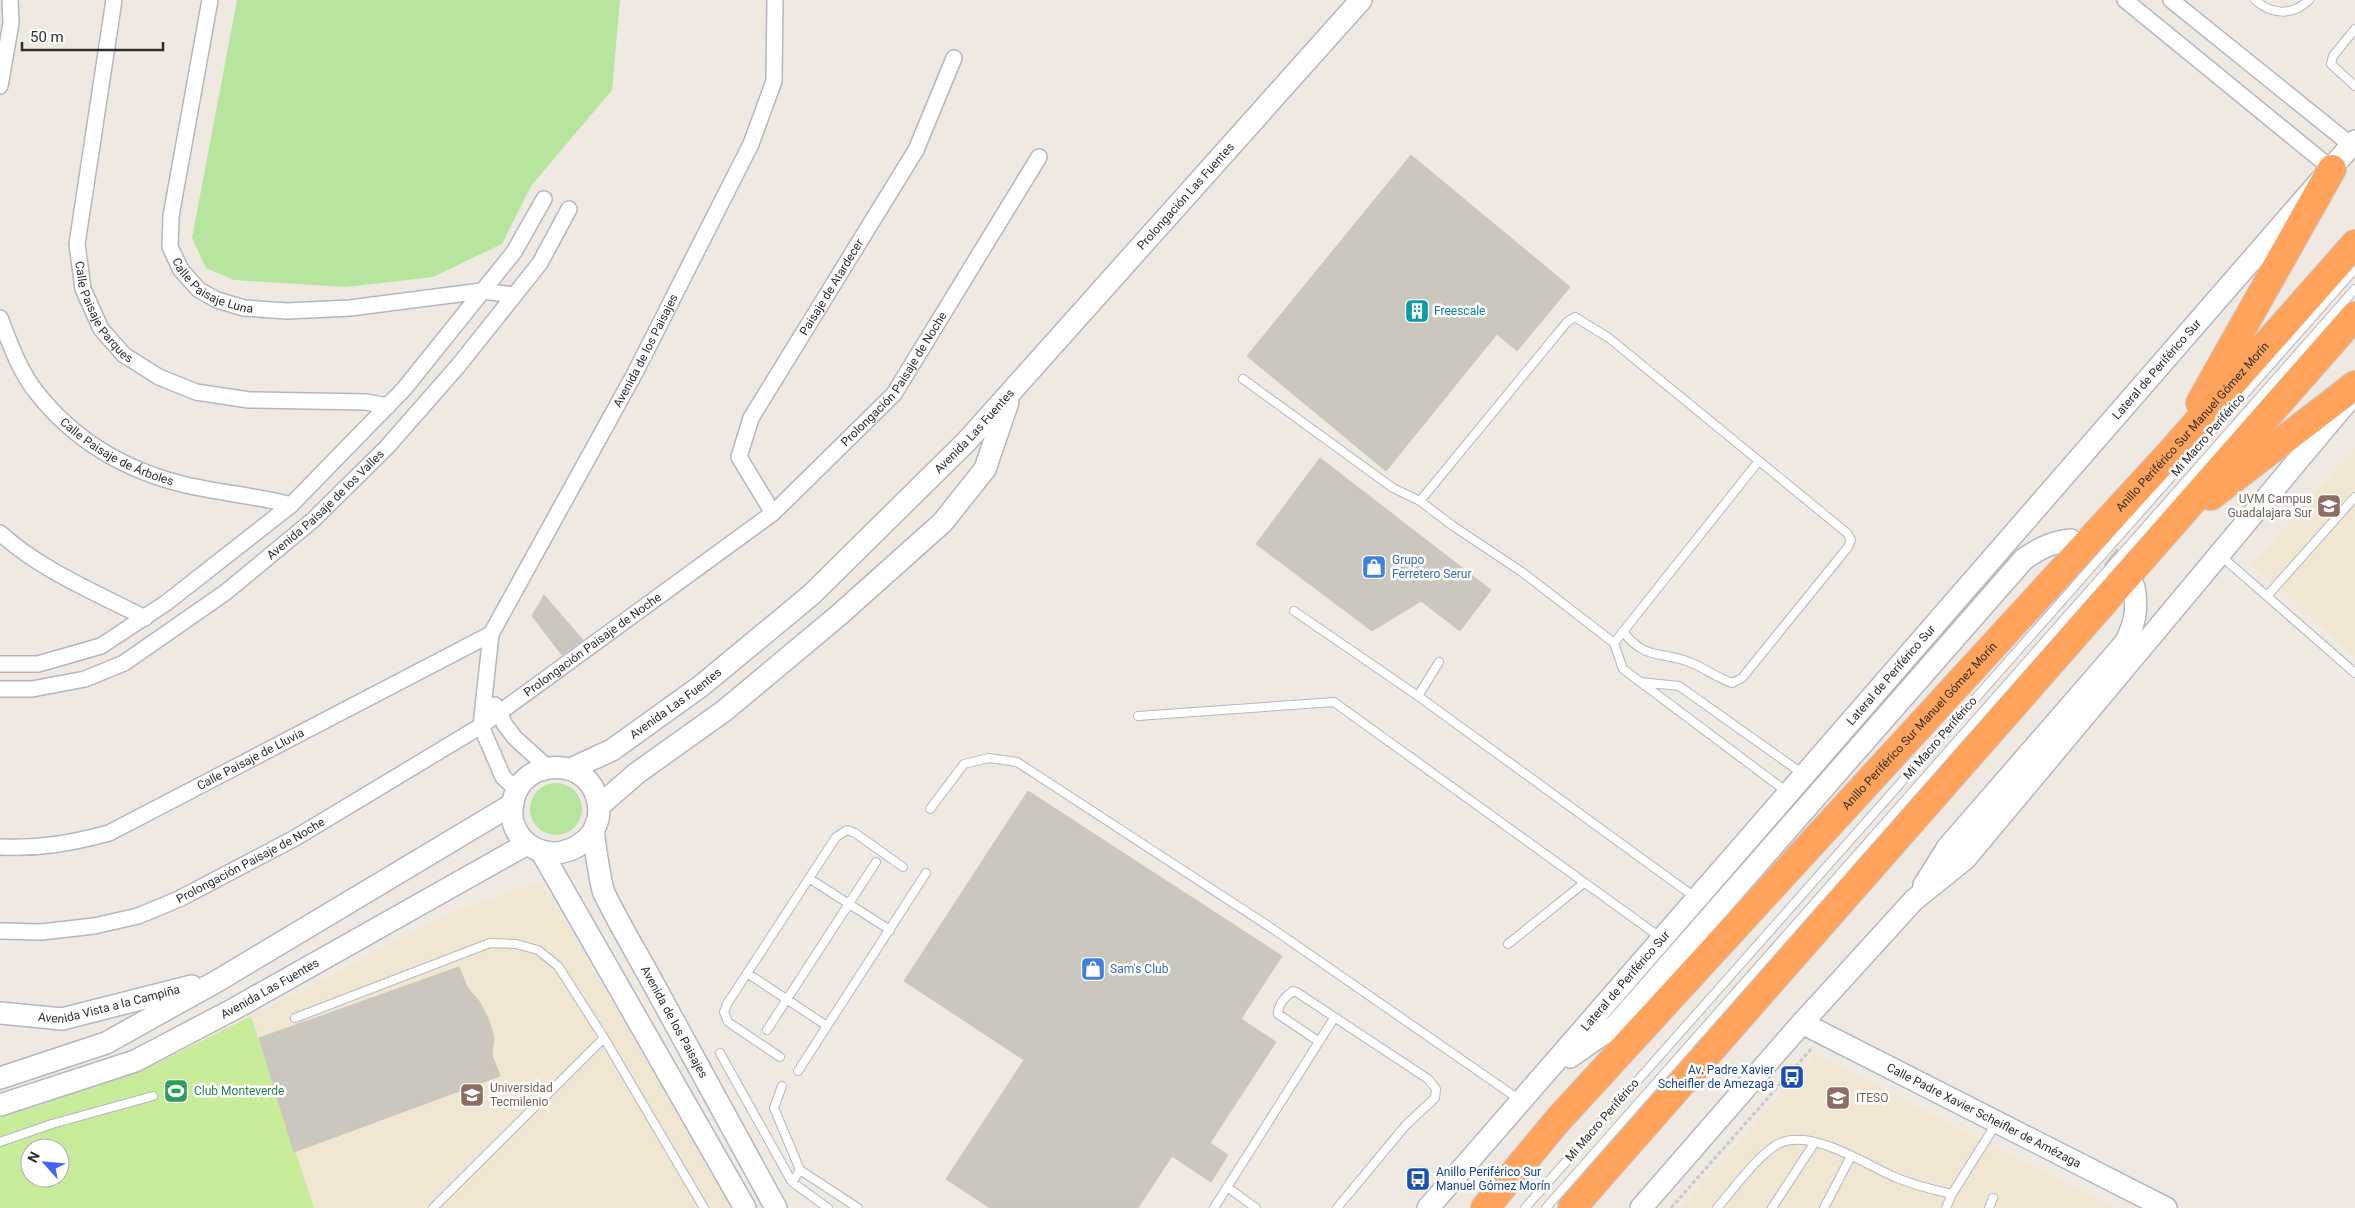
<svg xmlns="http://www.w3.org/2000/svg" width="2355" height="1208" font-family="Roboto,sans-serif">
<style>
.education{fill:#f0e6d1}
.green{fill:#b6e59e}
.pitch{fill:#c9ec9a;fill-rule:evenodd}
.building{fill:#cbc7bf;stroke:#cbc5ba}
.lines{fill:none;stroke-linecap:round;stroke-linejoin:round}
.secondary-tunnel{stroke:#c8c4bd;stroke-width:21;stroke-dasharray:21 11;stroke-linecap:butt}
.lane-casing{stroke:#b4b7c1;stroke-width:10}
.street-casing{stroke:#b4b7c1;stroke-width:18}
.secondary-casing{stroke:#b4b7c1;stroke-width:24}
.highway-casing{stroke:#c9c9c9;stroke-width:30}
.path{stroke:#c9c9c9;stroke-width:3;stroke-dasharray:4 2.5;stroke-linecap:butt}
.lane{stroke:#fff;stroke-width:8}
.street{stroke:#fff;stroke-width:15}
.secondary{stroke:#fff;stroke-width:21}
.highway{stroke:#ffa35c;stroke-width:28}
.labels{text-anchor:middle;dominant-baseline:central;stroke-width:5;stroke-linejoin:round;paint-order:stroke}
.street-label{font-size:12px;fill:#2e2e2e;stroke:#fff}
.culture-label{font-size:12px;fill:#0d838f;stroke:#fff;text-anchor:start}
.education-label{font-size:12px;fill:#785e54;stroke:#fff;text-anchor:start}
.shop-label{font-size:12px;fill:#366cbe;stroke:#fff;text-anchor:start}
.transit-label{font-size:12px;fill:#164399;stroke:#fff;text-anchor:end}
.leisure-label{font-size:12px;fill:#27864d;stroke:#fff;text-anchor:start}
</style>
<rect width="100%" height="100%" fill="#efe9e1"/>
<path class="education" d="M 2355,448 L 2355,657 L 2252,565 Z
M 540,881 L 734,1208 L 314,1208 L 251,1016 L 453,912 Z
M 1815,1054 L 2115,1208 L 1680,1208 Z"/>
<path class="green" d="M 237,0 L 620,0 L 612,90 L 531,186 L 502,244 L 433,277 L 346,287 L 234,280 L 206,268 L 192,238 Z
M530 809a26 26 0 1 1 52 0a26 26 0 1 1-52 0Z"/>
<path class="pitch" d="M 251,1016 L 314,1208 L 0,1208 L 0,1118 L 153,1065 ZM 30,1148 L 60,1148 L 60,1178 L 30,1178 Z"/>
<path class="building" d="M 1411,155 L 1570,287 L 1517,351 L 1497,334 L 1386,471 L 1247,356 Z
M 1320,458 L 1491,590 L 1460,631 L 1421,601 L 1372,631 L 1256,544 Z
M 544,595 L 583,640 L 562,655 L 532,616 Z
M 1028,791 L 1282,956 L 1241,1019 L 1276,1042 L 1210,1143 L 1228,1155 L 1211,1182 L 1172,1156 L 1138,1208 L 990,1208 L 946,1179 L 1024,1060 L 904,981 Z
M 459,967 L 467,987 L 479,1001 L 488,1018 L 494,1037 L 492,1055 L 500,1076 L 294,1152 L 259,1038 Z"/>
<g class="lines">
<path class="secondary-tunnel" d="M 2082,542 C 2102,547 2121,562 2131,581"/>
<defs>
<path id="lane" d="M 2255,0 C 2272,15 2292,16 2309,0
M 2355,29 L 2333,56 L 2331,64 L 2355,86
M 1243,379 L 1393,488 L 1420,501 L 1453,526 L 1522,572 L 1614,643 L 1623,669 L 1787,792
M 1420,501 L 1567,322 L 1575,317 L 1609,338 L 1847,533 L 1851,540 L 1848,547 L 1742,678 L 1732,683 C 1718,678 1707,670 1694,664 C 1664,650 1645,662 1623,631
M 2221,556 L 2355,673
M 2267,596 L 2355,497
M 1294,611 L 1418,696 L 1696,898
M 1614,643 L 1758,462
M 1640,682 L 1679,686 L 1803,774
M 1418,696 L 1439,662
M 1138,716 L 1334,702 L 1660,937
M 930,809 L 964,764 L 989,758 L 1017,762 L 1273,929 L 1520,1100
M 810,879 L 890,930
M 1508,944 L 1584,883
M 747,973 L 827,1026
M 295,1018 L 490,943 L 516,944 L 538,950 L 558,966 L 604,1038 L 704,1208
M 767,1030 L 876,862
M 1318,1041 L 1278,1014 C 1278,1005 1285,996 1293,991 L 1298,993 L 1428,1079 L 1436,1089 L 1435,1098 L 1406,1125 L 1337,1208
M 720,1053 L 792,1182 L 828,1208
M 780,1057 L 728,1022 L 724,1012 L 727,1004 L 836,837 L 847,830 L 855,833 L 903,867
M 798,1071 L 926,873
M 782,1086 L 774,1108 L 800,1170 L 792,1182
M 0,1142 L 52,1124 L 153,1096
M 800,1170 L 858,1208
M 1227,1187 L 1256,1208
M 1952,1194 L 1996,1124
M 433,1208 L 604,1038
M 1214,1208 L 1334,1018
M 1525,1208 L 2355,269
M 1546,1208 L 2355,289
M 1717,1208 C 1732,1191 1761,1151 1780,1143 C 1814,1129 1866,1165 1897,1178 C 1914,1185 1934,1190 1952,1194 L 1946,1208
M 1772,1208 L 1815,1142
M 1824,1208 L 1851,1156
M 1989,1208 L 1993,1198"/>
<g id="street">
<path id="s1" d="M 114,0 L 77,244 L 83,289 L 101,329 L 124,355 L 159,377 L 196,392 L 249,400 L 366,402 L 388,406"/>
<path id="s2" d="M 210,0 L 171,216 L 170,247 L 181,270 L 199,290 L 217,300 L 244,308 L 287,311 L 350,308 L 482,291 L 514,295"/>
<path d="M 2125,0 L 2332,169"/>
<path d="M 2171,0 L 2351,145"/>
<path d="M 0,86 L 11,23 L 10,0"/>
<path id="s3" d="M 0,318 C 10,344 20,372 37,393 C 75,441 127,471 186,485 C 221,493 257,496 291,505"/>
<path id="s4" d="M 773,513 L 739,457 L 751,418 L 916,150 L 954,58"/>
<path d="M 0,533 C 42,571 95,592 145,618"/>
<path d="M 0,664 L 38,664 L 101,646 L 166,603 L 291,505 L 404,389 L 514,252 L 544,199"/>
<path id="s5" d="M 0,689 L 32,689 L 85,679 L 124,663 L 226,592 L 313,520 L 387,447 L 458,366 L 540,263 L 569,209"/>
<path d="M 495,705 L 505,725 L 515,738 L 547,767"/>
<path id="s6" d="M 517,790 L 503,777 L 481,726 L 491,634 L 635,373 L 751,144 L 774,81 L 775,0"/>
<path id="s7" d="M 0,847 C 39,849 72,843 109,833 L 491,634"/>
<path id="s8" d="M 0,931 L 41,932 L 94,926 L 138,916 L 179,899 L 295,838 L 481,726 L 773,513 L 894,394 L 1039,157"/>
</g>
<g id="secondary">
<path id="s9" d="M 571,769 L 612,750 L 701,686 L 811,595 L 967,441 L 1361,0"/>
<path d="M 599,806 L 637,773 L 724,711 L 839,615 L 943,522 L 985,469 L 1008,402"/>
<path id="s10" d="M 594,831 C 557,879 493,840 517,790 C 529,766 565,760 585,778 C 596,788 601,805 598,819 C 597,823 595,826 594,830 C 593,837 601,886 604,893 C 621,928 642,962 660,996 C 699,1067 737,1137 776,1208"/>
<path d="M 541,851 L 745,1208"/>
<path d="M 1924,885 L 1948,847 L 2125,643 C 2135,624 2138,609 2134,587"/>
<path id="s11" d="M 0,1013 L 62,1019 L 192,986"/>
<path id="s12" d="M 1802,1023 L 2166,1208"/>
<path d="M 1570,1057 L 1616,1025 L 2024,559 C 2040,548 2052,542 2071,540"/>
<path d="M 0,1078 L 106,1043 L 219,980 L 513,804"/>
<path id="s13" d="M 0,1105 L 135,1061 L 234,1009 L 527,844"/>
<path id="s14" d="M 1428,1208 L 2355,141"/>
<path d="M 1641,1208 L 1802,1023 L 1914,900 L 1965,859 L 2350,398"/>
</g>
<g id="highway">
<path d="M 2200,403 L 2332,169"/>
<path d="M 2211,496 L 2355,385"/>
<path id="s15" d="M 1485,1208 L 1558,1120 L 2172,451 L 2355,244"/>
<path d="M 1572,1208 L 2355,316"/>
</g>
</defs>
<use href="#lane" class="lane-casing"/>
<use href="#street" class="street-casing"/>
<use href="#secondary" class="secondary-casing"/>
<use href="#highway" class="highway-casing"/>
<path class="path" d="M 1671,1208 L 1811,1049"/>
<use href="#lane" class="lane"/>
<use href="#street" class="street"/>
<use href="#secondary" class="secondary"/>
<use href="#highway" class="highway"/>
</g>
<defs>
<symbol id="building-square" viewBox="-11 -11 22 22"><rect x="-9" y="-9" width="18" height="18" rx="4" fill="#0f9aa8" stroke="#fff"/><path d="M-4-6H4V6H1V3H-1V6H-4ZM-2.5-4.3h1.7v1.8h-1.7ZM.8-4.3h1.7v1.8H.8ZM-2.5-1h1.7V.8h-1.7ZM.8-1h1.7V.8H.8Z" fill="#fff"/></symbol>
<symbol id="university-square" viewBox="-11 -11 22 22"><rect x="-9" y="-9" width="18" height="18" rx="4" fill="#8d6e63" stroke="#fff"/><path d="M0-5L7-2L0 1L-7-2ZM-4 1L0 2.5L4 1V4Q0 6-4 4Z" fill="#fff"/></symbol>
<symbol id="shop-square" viewBox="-11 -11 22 22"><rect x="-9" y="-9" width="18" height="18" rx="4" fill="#3f7fe0" stroke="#fff"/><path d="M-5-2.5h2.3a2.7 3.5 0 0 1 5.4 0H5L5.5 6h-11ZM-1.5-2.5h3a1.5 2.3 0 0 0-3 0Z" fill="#fff"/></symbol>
<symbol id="bus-square" viewBox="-11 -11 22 22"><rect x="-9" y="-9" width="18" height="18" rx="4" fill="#1a4fb4" stroke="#fff"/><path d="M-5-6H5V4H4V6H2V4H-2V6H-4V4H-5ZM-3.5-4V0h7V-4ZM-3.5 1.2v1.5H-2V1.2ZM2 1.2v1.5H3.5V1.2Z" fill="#fff"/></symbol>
<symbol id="stadium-square" viewBox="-11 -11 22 22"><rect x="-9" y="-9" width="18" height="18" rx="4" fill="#2e9e5b" stroke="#fff"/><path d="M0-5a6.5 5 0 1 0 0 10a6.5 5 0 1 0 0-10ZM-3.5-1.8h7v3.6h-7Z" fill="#fff"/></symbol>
</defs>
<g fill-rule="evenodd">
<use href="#building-square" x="1403" y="297" width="28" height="28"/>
<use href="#university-square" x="2315" y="492" width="28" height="28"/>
<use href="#shop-square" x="1360" y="553" width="28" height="28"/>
<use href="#shop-square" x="1079" y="955" width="28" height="28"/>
<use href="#bus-square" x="1778" y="1063" width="28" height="28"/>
<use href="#stadium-square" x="162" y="1077" width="28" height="28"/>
<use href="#university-square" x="458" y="1081" width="28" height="28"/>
<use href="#university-square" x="1824" y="1084" width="28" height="28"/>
<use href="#bus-square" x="1404" y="1165" width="28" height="28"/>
</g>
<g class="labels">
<g class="street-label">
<text stroke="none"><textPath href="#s9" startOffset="845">Prolongación Las Fuentes</textPath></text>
<text stroke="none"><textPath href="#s2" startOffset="312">Calle Paisaje Luna</textPath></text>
<text stroke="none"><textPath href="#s4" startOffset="260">Paisaje de Atardecer</textPath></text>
<text stroke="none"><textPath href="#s1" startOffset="322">Calle Paisaje Parques</textPath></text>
<text stroke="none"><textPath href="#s6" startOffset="490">Avenida de los Paisajes</textPath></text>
<text stroke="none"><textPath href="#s14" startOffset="1111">Lateral de Periférico Sur</textPath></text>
<text stroke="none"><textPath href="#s8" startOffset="1075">Prolongación Paisaje de Noche</textPath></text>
<text stroke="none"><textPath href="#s15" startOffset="1054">Anillo Periférico Sur Manuel Gómez Morín</textPath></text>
<text transform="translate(2208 435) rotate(-49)">Mi Macro Periférico</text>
<text stroke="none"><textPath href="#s9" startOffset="529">Avenida Las Fuentes</textPath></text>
<text stroke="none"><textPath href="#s3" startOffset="185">Calle Paisaje de Árboles</textPath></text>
<text stroke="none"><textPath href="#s5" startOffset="385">Avenida Paisaje de los Valles</textPath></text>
<text stroke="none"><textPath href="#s8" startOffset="670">Prolongación Paisaje de Noche</textPath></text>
<text stroke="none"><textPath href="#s14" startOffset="706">Lateral de Periférico Sur</textPath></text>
<text stroke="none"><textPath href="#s9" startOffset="124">Avenida Las Fuentes</textPath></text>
<text stroke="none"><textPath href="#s15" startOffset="649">Anillo Periférico Sur Manuel Gómez Morín</textPath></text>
<text transform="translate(1940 738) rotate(-49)">Mi Macro Periférico</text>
<text stroke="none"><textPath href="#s7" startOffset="270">Calle Paisaje de Lluvia</textPath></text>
<text stroke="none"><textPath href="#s8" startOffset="265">Prolongación Paisaje de Noche</textPath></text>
<text stroke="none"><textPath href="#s14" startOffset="301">Lateral de Periférico Sur</textPath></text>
<text stroke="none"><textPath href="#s13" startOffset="295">Avenida Las Fuentes</textPath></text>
<text stroke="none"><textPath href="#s11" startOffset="111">Avenida Vista a la Campiña</textPath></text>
<text stroke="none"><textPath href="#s10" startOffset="481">Avenida de los Paisajes</textPath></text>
<text stroke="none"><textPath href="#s12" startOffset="204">Calle Padre Xavier Scheifler de Amézaga</textPath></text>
<text transform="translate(1602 1120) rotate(-49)">Mi Macro Periférico</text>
</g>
<g class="culture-label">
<text x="1434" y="311">Freescale</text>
</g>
<g class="education-label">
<text x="2312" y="499" text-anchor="end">UVM Campus<tspan x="2312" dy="14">Guadalajara Sur</tspan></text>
<text x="490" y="1088">Universidad<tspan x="490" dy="14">Tecmilenio</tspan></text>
<text x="1856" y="1098">ITESO</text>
</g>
<g class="shop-label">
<text x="1392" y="560">Grupo<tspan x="1392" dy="14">Ferretero Serur</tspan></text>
<text x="1110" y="969">Sam's Club</text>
</g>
<g class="transit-label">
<text x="1774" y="1070">Av. Padre Xavier<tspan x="1774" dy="14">Scheifler de Amezaga</tspan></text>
<text x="1436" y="1172" text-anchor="start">Anillo Periférico Sur<tspan x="1436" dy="14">Manuel Gómez Morín</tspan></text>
</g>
<g class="leisure-label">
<text x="194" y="1091">Club Monteverde</text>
</g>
</g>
<g transform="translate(45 1163) rotate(297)"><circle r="24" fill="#ffffff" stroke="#ababab"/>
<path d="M0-4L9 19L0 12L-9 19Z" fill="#4264fb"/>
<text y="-8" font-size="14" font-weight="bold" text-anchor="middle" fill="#2e2e2e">N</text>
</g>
<path d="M22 42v8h141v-8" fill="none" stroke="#2e2e2e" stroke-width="2.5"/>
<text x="30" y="42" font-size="15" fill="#2e2e2e" stroke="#ffffff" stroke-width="4" paint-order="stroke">50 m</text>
</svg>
